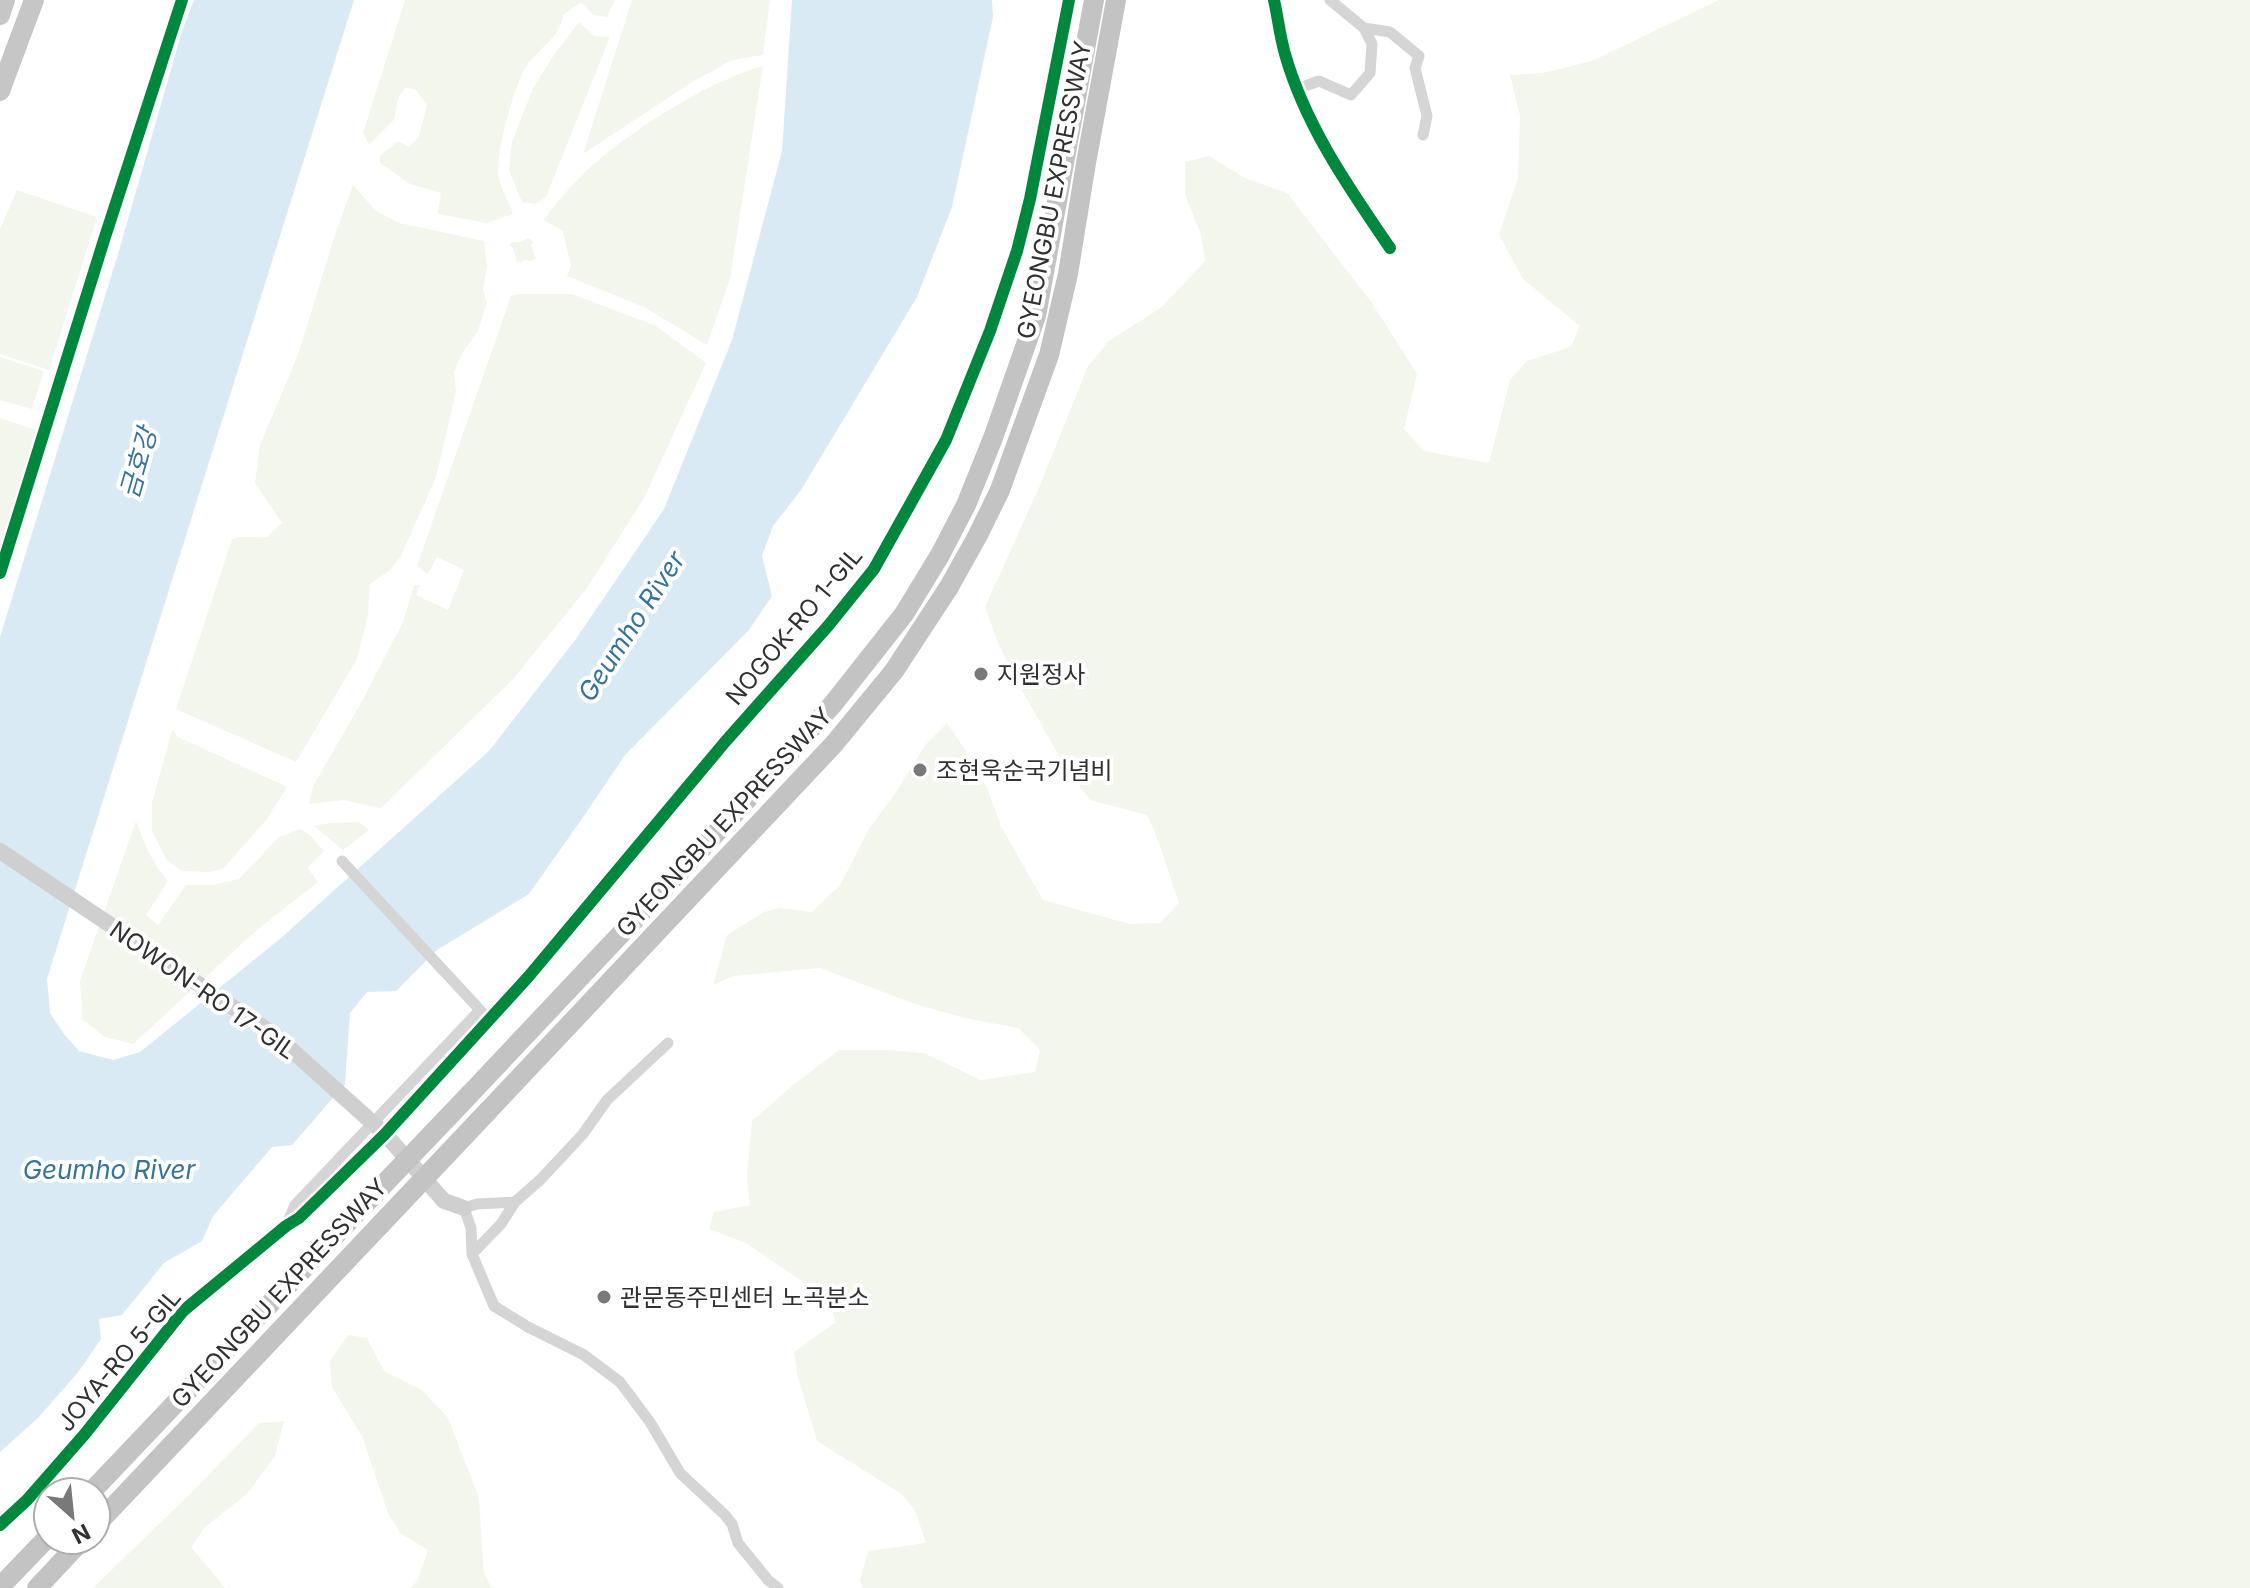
<svg xmlns="http://www.w3.org/2000/svg" width="2250" height="1588" font-family="Inter,'Noto Sans KR',sans-serif">
<style>
.green{fill:#f2f6ed}
.water{fill:#daeaf4}
.lines{fill:none;stroke-linecap:round;stroke-linejoin:round}
.minor{stroke:#d5d5d5;stroke-width:11}
.secondary{stroke:#cfcfcf;stroke-width:16}
.trunk{stroke:#c6c6c6;stroke-width:20}
.motorway{stroke:#c3c3c3;stroke-width:20}
.secondary-bridge{stroke:#cfcfcf;stroke-width:16}
.motorway-bridge{stroke:#c3c3c3;stroke-width:20}
.cycleway-casing{stroke:#fff;stroke-width:17}
.cycleway{stroke:#00873e;stroke-width:12}
.poi-dot{fill:#797979;stroke:#fff;stroke-width:3}
.labels{text-anchor:middle;dominant-baseline:central;stroke-width:8;stroke-linejoin:round;paint-order:stroke}
.street-label{font-size:24px;fill:#313131;stroke:#fff}
.poi-label{font-size:24px;fill:#313131;stroke:#fff;text-anchor:start}
.water-label{font-size:26px;font-style:italic;fill:#38749a;stroke:#fff}
</style>
<rect width="100%" height="100%" fill="#fff"/>
<path class="green" d="M 405,0 L 615,0 L 607,17 L 594,15 L 581,2 L 563,15 C 561,38 535,50 524,70 C 513,91 494,157 499,179 C 502,191 509,203 513,214 L 487,223 L 438,214 L 441,193 L 410,184 L 380,163 L 380,156 L 398,141 L 409,147 L 419,136 L 427,105 L 415,89 L 405,88 L 398,98 L 394,120 L 369,145 L 363,133 Z
M 632,0 L 770,0 L 763,55 L 732,60 L 692,82 L 583,154 Z
M 1719,0 L 2250,0 L 2250,1588 L 863,1588 L 860,1581 L 868,1551 L 926,1543 L 915,1510 L 900,1493 L 817,1441 L 797,1374 L 794,1352 L 836,1322 L 827,1298 L 746,1243 L 709,1229 L 714,1212 L 750,1205 L 747,1177 L 752,1121 L 792,1086 L 839,1050 L 889,1050 L 924,1053 L 981,1080 L 1035,1072 L 1040,1050 L 1018,1028 L 965,1018 L 915,1004 L 820,968 L 733,976 L 713,985 L 727,935 L 764,912 L 780,908 L 812,912 L 840,885 L 869,829 L 896,792 L 926,744 L 947,723 L 965,750 L 987,788 L 1001,826 L 1043,900 L 1130,924 L 1160,923 L 1179,903 C 1168,873 1161,843 1147,815 L 1090,800 L 1066,768 L 1011,671 L 995,635 L 985,607 L 1038,490 L 1088,366 L 1109,341 L 1162,307 L 1205,261 L 1201,234 L 1185,195 L 1185,162 L 1209,156 L 1245,178 L 1287,193 L 1372,303 L 1417,374 L 1404,429 L 1424,451 L 1489,463 L 1510,380 L 1527,361 L 1571,347 L 1580,326 L 1522,278 L 1499,234 L 1518,178 L 1520,116 L 1510,75 L 1543,73 L 1592,61 Z
M 579,22 L 594,36 L 610,37 L 546,197 L 535,204 L 522,202 L 509,170 L 512,142 L 533,88 L 554,55 Z
M 763,66 L 730,279 L 707,345 L 644,307 L 567,276 L 571,266 L 563,231 L 543,220 C 555,206 566,191 579,178 C 620,137 707,81 763,66 Z
M 353,185 L 376,211 L 399,223 L 484,241 L 487,266 L 483,290 L 487,302 L 478,331 L 462,353 L 454,373 L 456,392 L 436,477 L 401,556 L 390,570 L 370,584 L 368,616 L 357,659 L 296,762 L 176,709 L 232,539 L 237,537 L 267,537 L 282,523 L 255,483 L 260,445 L 298,355 L 333,241 Z
M 17,190 L 97,217 L 49,370 L 0,354 L 0,229 Z
M 529,238 L 533,242 L 531,245 L 536,259 L 531,261 L 524,260 L 521,263 L 516,261 L 514,250 L 510,245 L 512,242 L 520,242 Z
M 520,294 L 572,294 L 656,326 L 706,363 L 644,498 L 587,588 L 513,679 L 381,808 L 344,800 L 309,804 L 313,786 L 361,703 L 403,622 L 414,585 L 420,585 L 416,595 L 448,610 L 464,570 L 437,557 L 428,574 L 417,566 L 511,296 Z
M 0,357 L 44,371 L 32,409 L 0,400 Z
M 0,418 L 38,431 L 0,556 Z
M 172,730 L 178,737 L 287,787 L 267,819 L 223,869 L 208,872 L 182,871 L 166,859 L 152,831 L 152,803 Z
M 136,821 C 144,843 152,863 168,881 L 146,915 L 158,925 L 186,885 L 213,885 L 239,879 L 278,838 L 300,829 L 310,835 L 324,851 L 307,868 L 318,882 L 258,929 L 133,1044 L 105,1037 L 83,1020 L 80,981 Z
M 359,822 L 369,830 L 343,850 L 314,826 L 330,823 Z
M 348,1335 L 367,1338 L 384,1371 L 422,1390 L 448,1418 L 479,1498 L 484,1574 L 492,1588 L 411,1588 L 418,1579 L 428,1550 L 400,1533 L 388,1513 L 362,1436 L 332,1387 L 330,1361 Z
M 284,1421 L 275,1456 L 247,1494 L 205,1527 L 191,1547 L 225,1588 L 93,1588 L 195,1489 L 259,1423 Z"/>
<path class="water" d="M 194,0 L 354,0 L 47,979 L 50,1013 L 64,1034 L 79,1051 L 113,1060 L 140,1052 L 281,938 L 489,751 L 576,639 L 664,509 L 732,340 L 782,151 L 792,0 L 992,0 L 993,17 L 952,207 L 917,297 L 801,490 L 773,526 L 762,556 L 772,596 L 749,630 L 625,755 L 584,816 L 529,894 L 437,950 L 396,991 L 367,992 L 350,1013 L 345,1084 L 292,1145 L 272,1147 L 213,1216 L 202,1241 L 164,1263 L 122,1315 L 99,1319 L 101,1339 L 79,1371 L 39,1417 L 0,1452 L 0,637 L 118,254 L 182,31 Z"/>
<g class="lines">
<path class="minor" d="M 1274,0 C 1278,18 1280,37 1285,54 C 1305,125 1349,188 1390,248
M 1330,0 L 1364,28 L 1390,32 L 1419,56 L 1415,68 L 1427,116 L 1423,135
M 1297,89 L 1319,81 L 1351,95 L 1370,73 L 1372,44 L 1364,28
M 342,861 L 480,1010
M 668,1043 L 607,1100 L 583,1134 L 540,1180 L 515,1202 L 477,1204 L 464,1208 L 471,1228 L 472,1254 L 494,1306 L 528,1327 L 584,1355 L 620,1382 L 650,1422 L 680,1473 L 725,1515 L 732,1524 L 738,1543 L 768,1580 L 778,1588
M 286,1226 L 295,1205 L 480,1010 L 489,1021
M 472,1254 L 501,1224 L 515,1202
M 0,1525 L 27,1500 L 84,1435 L 183,1311 L 286,1226 L 299,1218 L 385,1134 L 529,976 L 725,742 L 828,626 L 874,569 L 946,440 L 990,331 L 1017,251 L 1030,199 L 1069,0"/>
<path class="secondary" d="M 385,1134 L 444,1201 L 464,1208"/>
<path class="trunk" d="M 0,15 L 5,0
M 0,91 L 34,0"/>
<path class="motorway" d="M 470,1094 L 734,814 L 833,704 L 904,614 L 940,555 L 966,505 L 993,438 L 1036,316 L 1094,0
M 488,1111 L 834,744 L 894,671 L 949,587 L 978,535 L 1000,490 L 1049,355 L 1068,274 L 1086,163 L 1116,0
M 91,1492 L 365,1204
M 96,1525 L 381,1224
M 0,1587 L 48,1537
M 37,1588 L 82,1540"/>
<path class="secondary-bridge" d="M 0,851 L 276,1036 L 385,1134"/>
<path class="motorway-bridge" d="M 365,1204 L 470,1094
M 381,1224 L 488,1111"/>
<defs>
<path id="cycleway" d="M 1274,0 C 1278,18 1280,37 1285,54 C 1305,125 1349,188 1390,248
M 0,573 L 104,240 L 182,0
M 0,1525 L 27,1500 L 84,1435 L 183,1311 L 286,1226 L 299,1218 L 385,1134 L 529,976 L 725,742 L 828,626 L 874,569 L 946,440 L 990,331 L 1017,251 L 1030,199 L 1069,0"/>
</defs>
<use href="#cycleway" class="cycleway-casing"/>
<use href="#cycleway" class="cycleway"/>
</g>
<g class="poi-dot">
<circle cx="981" cy="674" r="8"/>
<circle cx="920" cy="770" r="8"/>
<circle cx="604" cy="1297" r="8"/>
</g>
<g class="labels">
<g class="street-label">
<text transform="translate(1054 190) rotate(-79)">GYEONGBU EXPRESSWAY</text>
<text transform="translate(794 626) rotate(-50)">NOGOK-RO 1-GIL</text>
<text transform="translate(724 822) rotate(-47)">GYEONGBU EXPRESSWAY</text>
<text transform="translate(203 990) rotate(35)">NOWON-RO 17-GIL</text>
<text transform="translate(279 1293) rotate(-47)">GYEONGBU EXPRESSWAY</text>
<text transform="translate(119 1360) rotate(-50)">JOYA-RO 5-GIL</text>
</g>
<g class="poi-label">
<text x="997" y="674">지원정사</text>
<text x="936" y="770">조현욱순국기념비</text>
<text x="620" y="1297">관문동주민센터 노곡분소</text>
</g>
<g class="water-label">
<text transform="translate(138 463) rotate(-74)">금호강</text>
<text transform="translate(631 626) rotate(-57)">Geumho River</text>
<text x="109" y="1169">Geumho River</text>
</g>
</g>
<g transform="translate(72 1516) rotate(153)"><circle r="38" fill="#ffffff" stroke="#adadad" stroke-width="2"/>
<path d="M0-6L14 30L0 20L-14 30Z" fill="#797979"/>
<text y="-12" font-size="22" font-weight="bold" text-anchor="middle" fill="#313131">N</text>
</g>
</svg>
